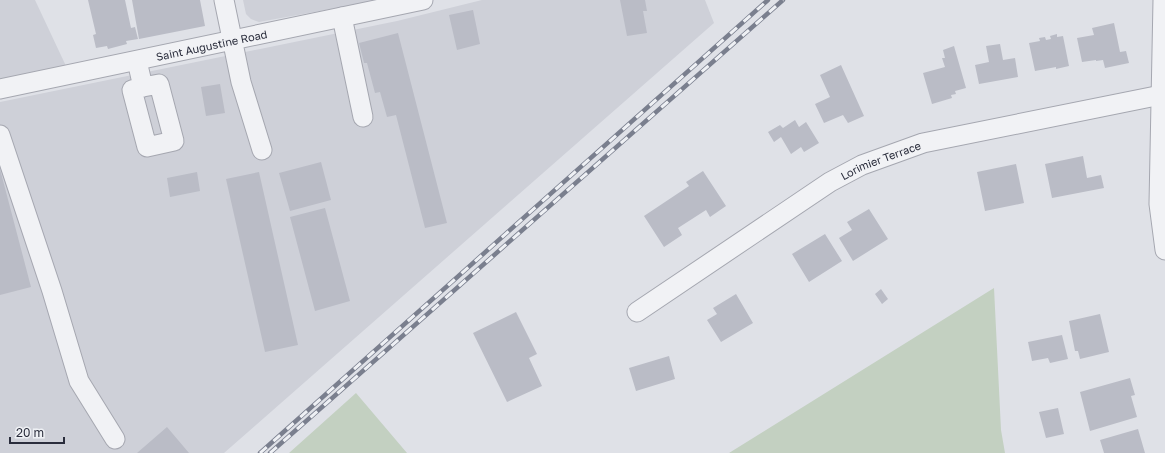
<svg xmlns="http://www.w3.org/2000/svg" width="1165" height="453" font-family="'Golos Text',sans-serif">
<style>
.built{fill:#ced0d8}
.green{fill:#c3d0c1}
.building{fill:#babcc6}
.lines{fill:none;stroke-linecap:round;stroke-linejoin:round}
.minor-casing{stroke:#a5a7b0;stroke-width:21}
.minor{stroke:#f1f2f5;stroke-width:19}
.rail-casing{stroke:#7a7f8e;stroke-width:4.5}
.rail{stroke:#eef0f4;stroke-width:3;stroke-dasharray:9;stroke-linecap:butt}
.labels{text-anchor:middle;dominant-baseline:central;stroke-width:3;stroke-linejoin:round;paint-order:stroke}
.street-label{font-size:11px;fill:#2a2d3c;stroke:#eef0f4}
</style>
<rect width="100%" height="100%" fill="#dfe1e7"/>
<path class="built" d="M 0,0 L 35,0 L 66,66 L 0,79 Z
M 243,0 L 381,0 L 259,22 L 251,19 L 246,14 Z
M 482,0 L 705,0 L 714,23 L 224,453 L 0,453 L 0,102 L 397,21 Z"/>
<path class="green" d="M 994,288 L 1001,430 L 1005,453 L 729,453 Z
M 356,393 L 407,453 L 289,453 Z"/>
<path class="building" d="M 88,0 L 125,0 L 131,28 L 135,27 L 138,39 L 126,41 L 127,44 L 108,49 L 107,46 L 96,48 L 93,35 L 96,34 Z
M 132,0 L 200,0 L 205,26 L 139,39 Z
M 620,0 L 645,0 L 647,11 L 643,11 L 647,33 L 627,36 Z
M 473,10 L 480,44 L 457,50 L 449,15 Z
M 1114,23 L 1120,52 L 1126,51 L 1129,63 L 1105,68 L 1103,60 L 1096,61 L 1096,60 L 1082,62 L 1077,38 L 1094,35 L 1092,28 Z
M 398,33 L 447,223 L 425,228 L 396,115 L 387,117 L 380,92 L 375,93 L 367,63 L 364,63 L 359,43 Z
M 1057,34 L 1057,37 L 1063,36 L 1069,66 L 1056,69 L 1056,67 L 1035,71 L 1029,43 L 1040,41 L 1039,38 L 1045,37 L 1046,40 L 1051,39 L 1050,36 Z
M 1000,44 L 1003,60 L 1015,58 L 1018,77 L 979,84 L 975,65 L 989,62 L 986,46 Z
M 954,46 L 966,88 L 955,91 L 956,94 L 951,95 L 952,98 L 932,104 L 923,73 L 945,67 L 942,58 L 945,58 L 943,50 Z
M 841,65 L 864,116 L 848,123 L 843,115 L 824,123 L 815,104 L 830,97 L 820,75 Z
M 220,84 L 225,113 L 206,116 L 201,87 Z
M 795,120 L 799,127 L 806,122 L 819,143 L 804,152 L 801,147 L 791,154 L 781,137 L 774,142 L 768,132 L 780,125 L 783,128 Z
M 1083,156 L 1087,178 L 1101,175 L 1104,188 L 1052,198 L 1045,164 Z
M 321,162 L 331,200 L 290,211 L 279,173 Z
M 1016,164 L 1024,203 L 985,211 L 977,172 Z
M 0,169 L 31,287 L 0,295 Z
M 703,171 L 726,206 L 710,217 L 706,210 L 678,228 L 682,235 L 664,247 L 644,216 L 689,186 L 686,182 Z
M 197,172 L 200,191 L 170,197 L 167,178 Z
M 259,172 L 298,345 L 265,352 L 226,179 Z
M 325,208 L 350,301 L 315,311 L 290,217 Z
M 869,209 L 888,239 L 853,261 L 839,238 L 852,230 L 847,222 Z
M 825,234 L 842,261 L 809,282 L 792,254 Z
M 881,289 L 888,299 L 882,304 L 875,294 Z
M 736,294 L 753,323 L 721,342 L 707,320 L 717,314 L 713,308 Z
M 516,312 L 537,354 L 529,358 L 542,386 L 507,402 L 473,333 Z
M 1100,314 L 1109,352 L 1080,359 L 1078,351 L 1075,351 L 1069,321 Z
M 1062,335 L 1068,359 L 1050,363 L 1048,358 L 1032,361 L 1028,342 Z
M 669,356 L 675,379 L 636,391 L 629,368 Z
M 1130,378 L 1135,395 L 1131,396 L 1137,417 L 1090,431 L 1080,392 Z
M 1058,408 L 1064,434 L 1046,438 L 1039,412 Z
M 167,427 L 189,453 L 137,453 Z
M 1138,429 L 1145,453 L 1104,453 L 1100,440 Z"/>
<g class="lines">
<defs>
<g id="minor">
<path d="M 224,0 L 241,82 L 262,150"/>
<path d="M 1163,0 L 1159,204 L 1165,250"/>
<path d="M 342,17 L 363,117"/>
<path d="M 137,61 L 143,87 L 132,90 L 147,147 L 174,141 L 159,84 L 143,87"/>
<path id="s1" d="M 0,89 L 423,0"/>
<path d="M 0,135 L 52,291 L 79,381 L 115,439"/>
<path id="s2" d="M 637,312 L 830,182 L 862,165 L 923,143 L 1161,95"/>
</g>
</defs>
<use href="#minor" class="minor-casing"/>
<use href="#minor" class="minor"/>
<defs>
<path id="rail" d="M 260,453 L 768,0
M 270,453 L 783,0"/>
</defs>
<use href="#rail" class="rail-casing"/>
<use href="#rail" class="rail"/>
</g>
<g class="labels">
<g class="street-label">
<text stroke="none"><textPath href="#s1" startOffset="216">Saint Augustine Road</textPath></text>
<text stroke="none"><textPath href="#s2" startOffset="288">Lorimier Terrace</textPath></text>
</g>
</g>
<path d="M10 437v6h54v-6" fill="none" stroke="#2a2d3c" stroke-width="2"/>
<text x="16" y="437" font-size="12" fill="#2a2d3c" stroke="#eef0f4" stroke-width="3" paint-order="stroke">20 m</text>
</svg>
